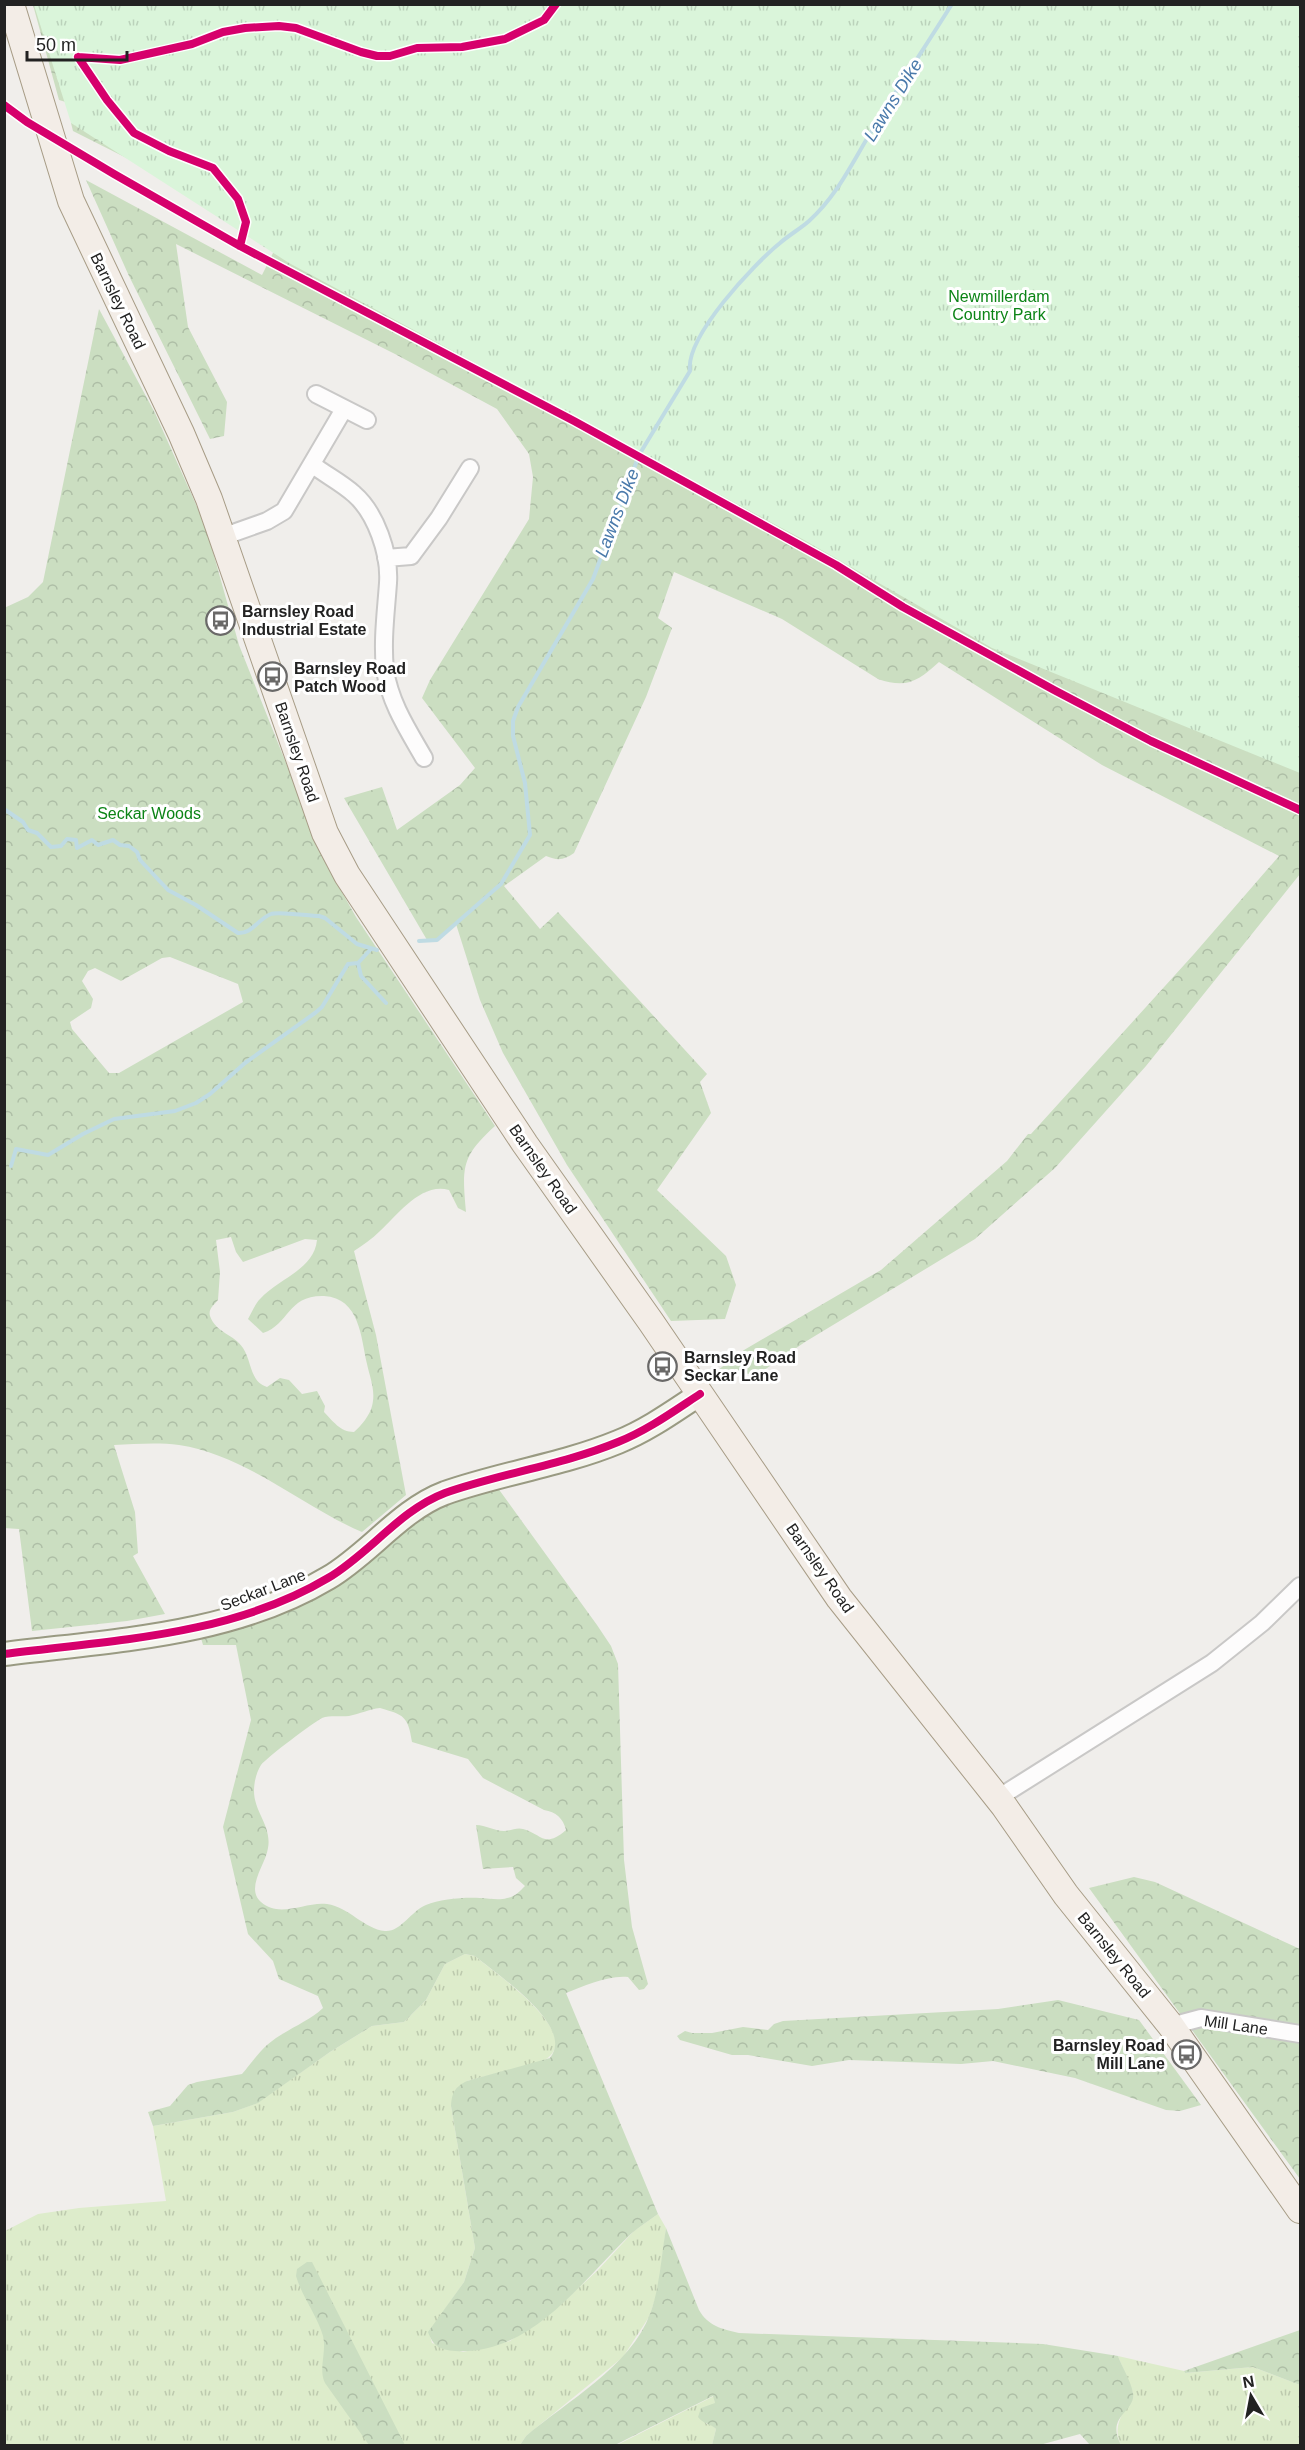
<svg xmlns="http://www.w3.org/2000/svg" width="1305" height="2450" font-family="Helvetica,sans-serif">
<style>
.grass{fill:url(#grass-tufts)}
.forest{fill:url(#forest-crowns);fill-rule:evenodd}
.park{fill:url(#park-tufts)}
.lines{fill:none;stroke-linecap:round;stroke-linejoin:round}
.stream{stroke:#bfdbe3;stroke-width:4}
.street-casing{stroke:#c9c8c7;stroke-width:20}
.secondary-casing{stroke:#999a82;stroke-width:26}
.primary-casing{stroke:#a79c86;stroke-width:28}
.street{stroke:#fdfcfc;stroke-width:16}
.secondary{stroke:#f4f4ed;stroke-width:22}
.primary{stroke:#f3ede7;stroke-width:26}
.cycleway-casing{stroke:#fff;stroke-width:11}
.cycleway{stroke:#d6006c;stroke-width:8}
.labels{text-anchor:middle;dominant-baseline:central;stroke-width:6;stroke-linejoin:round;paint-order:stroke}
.park-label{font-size:16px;fill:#0c8416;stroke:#fff}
.street-label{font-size:16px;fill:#222;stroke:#fff}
.poi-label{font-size:16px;font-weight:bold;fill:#222;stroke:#fff;text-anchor:start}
.water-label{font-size:18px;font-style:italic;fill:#4a7aab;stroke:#fff}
</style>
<defs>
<pattern id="grass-tufts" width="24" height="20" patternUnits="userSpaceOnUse" patternTransform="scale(1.5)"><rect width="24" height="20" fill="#ddeccb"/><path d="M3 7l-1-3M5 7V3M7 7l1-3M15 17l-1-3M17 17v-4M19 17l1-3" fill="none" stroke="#bdcaae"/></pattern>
<pattern id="forest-crowns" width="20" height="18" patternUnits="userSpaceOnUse" patternTransform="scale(1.5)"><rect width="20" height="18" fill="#cbdec1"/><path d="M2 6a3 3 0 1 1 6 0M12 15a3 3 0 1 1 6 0" fill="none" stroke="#aebea6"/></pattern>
<pattern id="park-tufts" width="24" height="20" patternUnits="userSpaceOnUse" patternTransform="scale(1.5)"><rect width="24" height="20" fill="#daf5da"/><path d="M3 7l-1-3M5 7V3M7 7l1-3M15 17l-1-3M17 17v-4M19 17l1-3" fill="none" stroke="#bbd2bb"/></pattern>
</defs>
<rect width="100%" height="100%" fill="#f0eeeb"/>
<path class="grass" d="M 465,1954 L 475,1956 C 494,1973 592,2038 541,2062 L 467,2081 L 451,2106 L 475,2248 L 464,2282 L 429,2332 L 432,2343 L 463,2352 L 510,2341 L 560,2305 L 597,2271 L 634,2231 L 658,2214 L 666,2228 L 658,2291 L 649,2317 L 623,2357 L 526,2436 L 520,2445 L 5,2446 L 5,2231 L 38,2214 L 79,2208 L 166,2201 L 153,2126 L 233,2112 L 257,2103 L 330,2052 L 372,2026 L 404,2022 L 426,2000 L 445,1964 Z
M 1118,2356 L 1184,2371 L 1185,2373 L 1253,2367 L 1300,2385 L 1300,2445 L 1121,2445 C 1111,2425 1125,2412 1133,2393 Z
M 714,2396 L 715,2403 L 706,2424 L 711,2424 L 716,2429 L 712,2445 L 615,2446 Z"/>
<path class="forest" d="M 33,5 L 1300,5 L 1300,874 L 1146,1066 L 1055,1168 L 975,1239 L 805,1342 L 760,1373 L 709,1377 L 744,1350 L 881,1270 L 1007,1161 L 1028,1134 L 1031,1134 L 1194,954 L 1279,856 L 1102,765 L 939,662 C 918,681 907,689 878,679 L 782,619 L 674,572 L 658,618 L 672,628 L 646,697 L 574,853 C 564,860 558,861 546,856 L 504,886 L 540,929 L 558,912 L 707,1074 L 700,1082 L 711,1113 L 657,1190 L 726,1256 L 736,1285 L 725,1319 L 671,1321 L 567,1165 L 503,1053 L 480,1000 L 456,924 L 437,940 L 427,940 L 344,798 L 382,787 L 397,830 L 460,785 L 475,768 L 422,698 L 430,680 L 529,519 L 533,477 L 529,454 L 497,409 L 395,354 L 176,244 L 188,327 L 227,402 L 224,436 L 210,439 L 129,276 L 86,180 L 262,275 L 274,251 L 174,182 L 73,131 L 71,123 L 74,115 L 69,103 L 59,100 Z
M 99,309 L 155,413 L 206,527 L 239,645 L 327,866 L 356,917 L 495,1126 C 461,1157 462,1167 466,1212 L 458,1208 L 449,1190 C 421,1182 398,1215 380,1231 C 372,1239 363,1245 354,1251 L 376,1335 L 406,1495 L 362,1532 C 301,1506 246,1455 179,1445 C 158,1442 135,1444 114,1445 L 135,1512 L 138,1553 L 133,1556 L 165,1614 L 127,1621 L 32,1631 L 19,1529 L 4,1528 L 4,608 L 28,597 L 43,582 ZM 170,957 L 238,984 L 243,1002 L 119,1073 L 109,1073 L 72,1029 L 70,1022 L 91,1008 L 93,999 L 82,981 L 88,971 L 95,968 L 121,981 L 162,958 ZM 231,1237 L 236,1252 L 243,1262 L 305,1239 L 317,1240 C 314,1270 279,1278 260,1299 C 255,1304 252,1312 248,1319 L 263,1333 C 290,1324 287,1295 324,1296 C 360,1298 361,1338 367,1364 C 370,1378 376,1391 372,1406 C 370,1415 361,1426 354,1432 C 340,1432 333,1421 324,1412 L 325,1406 L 317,1391 L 302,1394 L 289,1380 L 280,1378 L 267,1387 C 250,1382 252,1362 243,1348 C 234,1334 216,1333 210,1316 C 208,1309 214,1305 218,1300 L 220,1272 L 216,1240 Z
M 492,1480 L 597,1625 L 611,1646 L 618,1664 L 624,1860 L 632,1927 L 648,1984 L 644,1989 L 639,1990 L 628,1977 C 608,1975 584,1986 566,1993 L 658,2214 C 650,2220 640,2226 632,2233 C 583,2279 532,2356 455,2351 C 440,2350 433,2346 428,2332 L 464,2282 L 475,2248 L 451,2106 C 452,2092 455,2087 467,2081 L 550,2058 C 576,2026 496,1974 475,1956 L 465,1954 L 445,1964 L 426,2000 L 404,2022 L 372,2026 L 330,2052 L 258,2103 L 233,2112 L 153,2126 L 148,2112 L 170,2106 L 188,2085 L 197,2082 L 242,2074 C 250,2065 258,2053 267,2045 C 284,2030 307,2023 323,2008 L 318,1996 L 279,1979 L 273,1961 L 248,1934 L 223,1827 L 251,1720 L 236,1645 L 203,1645 L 198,1628 L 289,1599 L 401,1519 ZM 380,1708 C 404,1715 408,1716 412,1742 L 468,1759 L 483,1778 L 544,1810 C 556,1812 563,1818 566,1830 C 544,1849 542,1834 523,1829 C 517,1827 510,1831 504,1831 C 494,1831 486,1825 476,1825 L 483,1869 L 513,1867 L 516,1878 L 525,1886 C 520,1891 515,1897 507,1898 C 498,1901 489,1898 480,1898 C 464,1897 440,1899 426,1905 C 411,1911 401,1932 385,1931 C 364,1929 349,1907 327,1904 C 306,1901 280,1919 261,1902 C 245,1888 266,1864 268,1848 C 272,1826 254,1812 254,1791 C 254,1783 256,1773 261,1765 C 266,1758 314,1722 322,1718 C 330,1715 341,1717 349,1716 C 360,1714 369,1709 380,1708 Z
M 1134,1877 L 1155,1882 L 1300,1949 L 1300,2179 L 1089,1888 Z
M 1058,2000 L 1139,2020 L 1201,2105 L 1180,2111 L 1166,2110 L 1075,2078 L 993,2061 L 961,2064 L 849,2060 L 812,2066 L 748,2055 L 732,2055 L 680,2040 L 677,2036 L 685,2031 L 692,2033 L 712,2033 L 743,2027 L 768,2030 L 774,2024 L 783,2021 L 998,2009 Z
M 666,2228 L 699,2310 C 708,2326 722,2329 739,2333 L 1043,2344 L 1118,2356 C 1122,2367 1131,2381 1133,2393 C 1136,2412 1105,2416 1121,2445 L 1090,2445 L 1080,2434 L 1036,2446 L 712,2445 L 716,2429 C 710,2423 703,2424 698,2417 L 701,2408 L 715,2403 L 713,2396 L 615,2445 L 520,2445 L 526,2436 C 566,2402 631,2366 650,2314 C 660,2287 661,2257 666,2228 Z
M 307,2262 L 312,2262 L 405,2445 L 369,2445 L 325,2383 C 318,2369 327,2352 323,2336 C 317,2315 302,2297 296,2276 L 297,2269 Z
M 1300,2330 L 1300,2385 L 1253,2367 L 1185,2373 L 1184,2371 Z"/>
<path class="park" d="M 34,5 L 1300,5 L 1300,773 L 992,648 L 804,540 L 289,263 L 71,123 Z"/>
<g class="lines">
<path class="stream" d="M 4,809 L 23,822 L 28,830 L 37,833 L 51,847 L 61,846 L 67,839 L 76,840 L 77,848 L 92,840 L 98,845 L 113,840 L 120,845 L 129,846 L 137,852 L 140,860 L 168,890 L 196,905 L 238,933 C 252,934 258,919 271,914 C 278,911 309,916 319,916 L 325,918 L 357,944 L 377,950
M 419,941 L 437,940 L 501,884 L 530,835 L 525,783 L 513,736 L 513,721 L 518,707 L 593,579 L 639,455 L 690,371 C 685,337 754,264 780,243 C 789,235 800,229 809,221 C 837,196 852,163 871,132 C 897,89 925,47 952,4
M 358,963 L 361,976 L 386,1003
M 11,1166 L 16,1149 L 48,1155 L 83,1134 L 114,1119 L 175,1111 L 196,1103 L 210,1094 L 245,1063 L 315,1013 L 322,1007 L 348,964 L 358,963 L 371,949"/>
<defs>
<path id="street" d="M 316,394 L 367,420
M 313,465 C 326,475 342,483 354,494 C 376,513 390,554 388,583 C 386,612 382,640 385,670 C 390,703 408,730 424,758
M 222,537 L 267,521 L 284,511 L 344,409
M 386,558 L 411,556 L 439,518 L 470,468
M 998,1798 L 1212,1663 L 1262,1623 L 1300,1586
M 1171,2026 L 1201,2018 L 1300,2034"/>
<path id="secondary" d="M 4,1654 C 114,1640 231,1636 328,1578 C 369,1554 400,1510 445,1493 C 502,1473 562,1465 618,1442 C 648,1430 674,1411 700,1394"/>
<path id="primary" d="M 11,4 L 71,201 L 181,433 L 209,499 L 325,833 L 347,875 L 525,1144 L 651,1322 L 839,1598 L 1004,1806 L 1066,1895 L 1171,2026 L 1300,2210"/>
</defs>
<use href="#street" class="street-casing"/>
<use href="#secondary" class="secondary-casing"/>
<use href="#primary" class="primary-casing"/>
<use href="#street" class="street"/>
<use href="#secondary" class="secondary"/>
<use href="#primary" class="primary"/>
<defs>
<path id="cycleway" d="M 78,57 L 120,60 L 192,44 L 223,32 L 245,28 L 279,26 L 296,28 L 361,52 L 377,56 L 390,56 L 417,48 L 462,47 L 505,39 L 544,20 L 556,4
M 78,57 L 107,100 L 134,133 L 169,151 L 213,168 L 238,199 L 246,222 L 240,246
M 4,105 L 27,122 L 114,174 L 240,246 L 574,421 L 836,565 L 903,607 L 1054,690 L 1151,741 L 1300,810
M 4,1654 C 114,1640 231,1636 328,1578 C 369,1554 400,1510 445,1493 C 502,1473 562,1465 618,1442 C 648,1430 674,1411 700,1394"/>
</defs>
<use href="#cycleway" class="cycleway-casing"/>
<use href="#cycleway" class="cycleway"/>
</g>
<defs>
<symbol id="bus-ring" viewBox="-11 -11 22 22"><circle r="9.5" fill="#fff" stroke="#6a6968" stroke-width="1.5"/><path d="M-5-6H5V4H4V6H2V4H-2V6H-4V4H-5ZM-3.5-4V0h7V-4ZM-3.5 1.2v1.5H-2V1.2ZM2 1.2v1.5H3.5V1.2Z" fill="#6a6968"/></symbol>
</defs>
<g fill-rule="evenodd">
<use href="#bus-ring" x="204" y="604" width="33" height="33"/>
<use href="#bus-ring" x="256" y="660" width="33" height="33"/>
<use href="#bus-ring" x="646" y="1350" width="33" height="33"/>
<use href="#bus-ring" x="1170" y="2038" width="33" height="33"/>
</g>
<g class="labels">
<g class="park-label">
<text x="999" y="296">Newmillerdam<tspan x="999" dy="18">Country Park</tspan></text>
<text x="149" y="813">Seckar Woods</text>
</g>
<g class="street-label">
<text transform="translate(118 301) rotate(64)">Barnsley Road</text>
<text transform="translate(297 752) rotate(71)">Barnsley Road</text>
<text transform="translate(543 1169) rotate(55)">Barnsley Road</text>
<text transform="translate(820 1568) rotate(55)">Barnsley Road</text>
<text transform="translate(263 1590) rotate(-21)">Seckar Lane</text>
<text transform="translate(1114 1955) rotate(51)">Barnsley Road</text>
<text transform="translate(1236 2025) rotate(8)">Mill Lane</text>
</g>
<g class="poi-label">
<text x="242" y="611">Barnsley Road<tspan x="242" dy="18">Industrial Estate</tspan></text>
<text x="294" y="668">Barnsley Road<tspan x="294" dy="18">Patch Wood</tspan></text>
<text x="684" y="1357">Barnsley Road<tspan x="684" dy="18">Seckar Lane</tspan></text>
<text x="1165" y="2045" text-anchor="end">Barnsley Road<tspan x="1165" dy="18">Mill Lane</tspan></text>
</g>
<g class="water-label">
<text transform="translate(893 100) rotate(-58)">Lawns Dike</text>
<text transform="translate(617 513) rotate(-69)">Lawns Dike</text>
</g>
</g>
<rect width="1305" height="2450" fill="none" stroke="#222222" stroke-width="12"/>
<g transform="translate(1251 2396) rotate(350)" stroke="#ffffff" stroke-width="4.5" paint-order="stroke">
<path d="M0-4.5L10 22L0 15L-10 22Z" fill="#222222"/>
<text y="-9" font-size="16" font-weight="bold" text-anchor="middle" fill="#222222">N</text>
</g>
<path d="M27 51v9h100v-9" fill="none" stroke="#222222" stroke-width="3"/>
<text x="36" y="51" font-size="18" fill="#222222" stroke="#ffffff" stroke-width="4.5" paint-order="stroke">50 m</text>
</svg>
